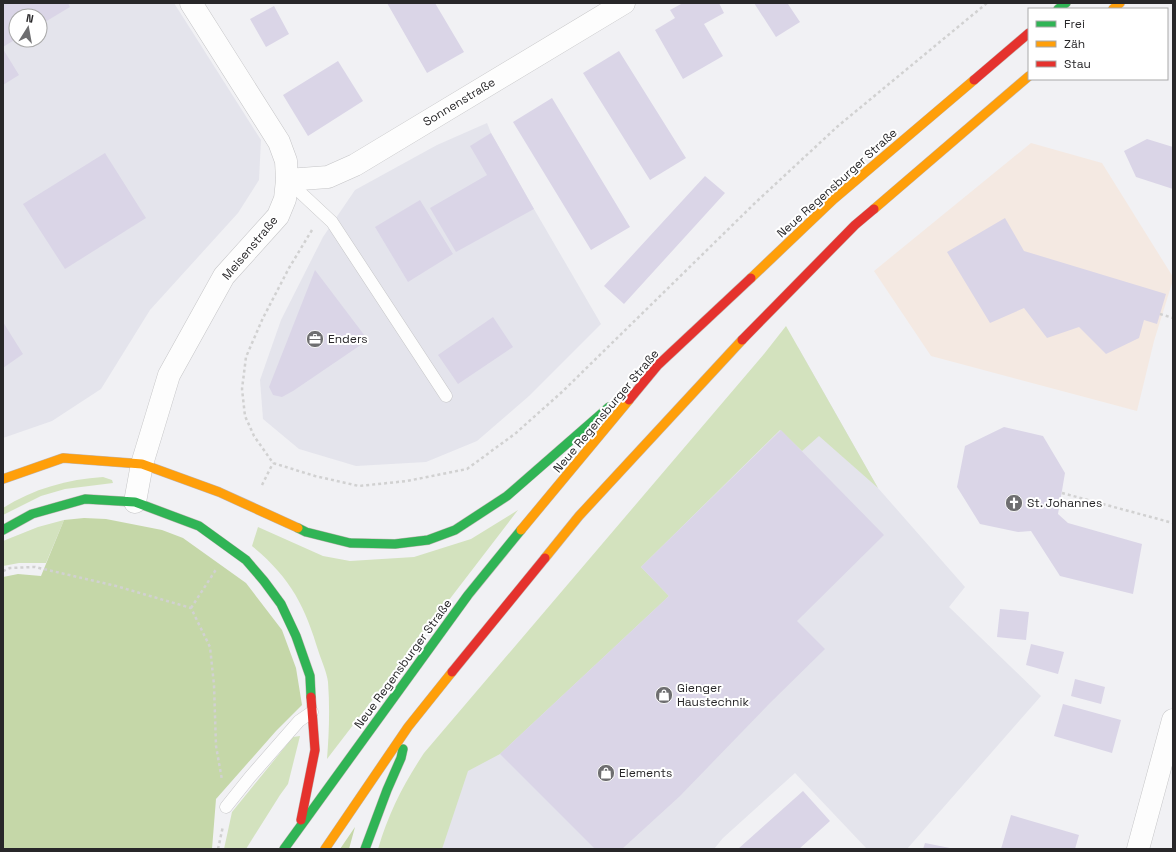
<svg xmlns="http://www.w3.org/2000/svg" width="1176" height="852" font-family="'Space Grotesk',sans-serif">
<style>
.built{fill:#e4e4ec;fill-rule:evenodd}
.education{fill:#f4e9e2}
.green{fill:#d3e2be}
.forest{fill:#c5d7a8}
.building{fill:#dad5e7}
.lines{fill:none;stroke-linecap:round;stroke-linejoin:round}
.lane-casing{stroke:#c5c5c7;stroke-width:13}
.street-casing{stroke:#c5c5c7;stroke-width:23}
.fast-casing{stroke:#c0b6b3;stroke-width:10}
.slow-casing{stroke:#c0b6b3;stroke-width:10}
.jam-casing{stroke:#c0b6b3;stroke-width:10}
.path{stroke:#d1d1d1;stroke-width:2.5;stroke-dasharray:3 3;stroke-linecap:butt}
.lane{stroke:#fdfdfd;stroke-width:12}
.street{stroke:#fdfdfd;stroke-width:22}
.fast{stroke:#30b455;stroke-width:9}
.slow{stroke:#ff9f0a;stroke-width:9}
.jam{stroke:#e5322d;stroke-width:9}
.labels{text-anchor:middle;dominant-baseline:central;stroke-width:4;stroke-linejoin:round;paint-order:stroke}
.street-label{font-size:12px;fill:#282729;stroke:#fff}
.poi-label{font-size:12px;fill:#282729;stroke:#fff;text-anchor:start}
</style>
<rect width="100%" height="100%" fill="#f1f1f4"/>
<path class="built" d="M 3,3 L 174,3 L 261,140 L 259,180 L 238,213 L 150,310 L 101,389 L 52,421 L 3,438 ZM 16,16 L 40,16 L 40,40 L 16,40 Z
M 487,123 L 491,133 L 534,209 L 601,324 L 529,396 L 477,441 L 426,462 L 356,466 L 299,449 L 263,419 L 260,380 L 281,320 L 323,237 L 355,190 L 437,145 Z
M 798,347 L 878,488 L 965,587 L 949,607 L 1041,696 L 907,849 L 867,849 L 795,773 L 723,838 L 714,849 L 411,849 L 487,687 Z"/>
<path class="education" d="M 1031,143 L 1102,163 L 1173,277 L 1173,280 L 1154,341 L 1137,411 L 931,356 L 874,271 Z"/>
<path class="green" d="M 786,326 L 878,488 L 819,436 L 802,451 L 780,430 L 641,567 L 669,596 L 500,754 L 468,771 L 442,849 L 378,849 C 389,812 403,785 424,753 L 764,354 Z
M 103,477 L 112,480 L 113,483 L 65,489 L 41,496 L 3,515 L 3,508 C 33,489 68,479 103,477 Z
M 518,510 L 327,759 C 329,734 330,708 328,682 C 327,673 322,662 319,653 C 305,606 291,578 252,546 L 258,527 L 323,556 L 350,561 L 414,557 L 471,539 Z
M 64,520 L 46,563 L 19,563 L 3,566 L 3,541 L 38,527 Z
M 300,736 L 288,784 L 280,795 L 246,849 L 224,849 L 232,812 L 293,737 Z"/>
<path class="forest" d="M 84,518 L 106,519 L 162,530 L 183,538 L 246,583 L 282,630 L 296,668 L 302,705 L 276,731 L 216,799 L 212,849 L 3,849 L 3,577 L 18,574 L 41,576 L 64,520 Z
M 355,827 L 349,849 L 340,849 Z"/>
<path class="building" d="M 3,3 L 68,3 L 70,7 L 40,25 L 40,16 L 16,16 L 16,39 L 3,47 Z
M 387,3 L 435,3 L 464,52 L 427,73 Z
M 683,3 L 719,3 L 724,13 L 704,24 L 723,56 L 683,79 L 655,30 L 675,18 L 670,10 Z
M 754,3 L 789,3 L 788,4 L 800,22 L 776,37 Z
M 274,6 L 289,34 L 266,47 L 250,19 Z
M 3,49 L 19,75 L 3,85 Z
M 619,51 L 686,158 L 650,180 L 583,73 Z
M 338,61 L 363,101 L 308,136 L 283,95 Z
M 552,98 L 630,227 L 591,250 L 513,122 Z
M 491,133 L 534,209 L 456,252 L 430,208 L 487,175 L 470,146 Z
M 1147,139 L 1173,147 L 1173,189 L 1136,177 L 1124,151 Z
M 105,153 L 146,218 L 65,269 L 23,204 Z
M 705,176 L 725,193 L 624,304 L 604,286 Z
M 420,200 L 453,254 L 408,282 L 375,227 Z
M 1005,218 L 1024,251 L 1166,294 L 1157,324 L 1144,320 L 1139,338 L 1106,354 L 1079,327 L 1047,338 L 1024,308 L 990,323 L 947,252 Z
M 315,270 L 368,340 L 293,391 L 282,397 L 273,395 L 269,387 Z
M 493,317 L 513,347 L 458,384 L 438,355 Z
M 3,322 L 23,354 L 3,368 Z
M 1004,427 L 1043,436 L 1065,473 L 1058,514 L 1068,523 L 1142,544 L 1133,594 L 1060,576 L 1031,531 L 1018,532 L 980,524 L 957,487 L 965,446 Z
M 781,430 L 884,535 L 797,621 L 825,649 L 770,703 L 680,796 L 622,849 L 595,849 L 500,754 L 669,596 L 641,567 Z
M 1000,609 L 1029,612 L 1026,640 L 997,637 Z
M 1031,644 L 1064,652 L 1058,674 L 1026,665 Z
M 1075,679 L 1105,687 L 1101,704 L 1071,696 Z
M 1063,704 L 1121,720 L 1112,753 L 1054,736 Z
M 803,791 L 830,821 L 799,849 L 738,849 Z
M 1011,815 L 1079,835 L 1075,849 L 1001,849 Z
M 925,843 L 950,848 L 950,849 L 923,849 Z"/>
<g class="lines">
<defs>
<path id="lane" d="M 287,180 L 332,222 L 446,396
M 226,807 L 250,777 L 299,721 L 312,712"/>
<path id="street" d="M 287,180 L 328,177 L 355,165 L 624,3
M 135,502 L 142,464 L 169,375 L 224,276 L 278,216 L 285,199 L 287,180 L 286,161 L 279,142 L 191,3
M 1138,849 L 1173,720"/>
<path id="fast" d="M 1058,9 L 1066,3
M 135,502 L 199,526 L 246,560 L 264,581 L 281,604 L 296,636 L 310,676 L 311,697
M 298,528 L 306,532 L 350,543 L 395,544 L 428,540 L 455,530 L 507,496 L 609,407
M 3,530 L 32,514 L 85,499 L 135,502
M 284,849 L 468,595 L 521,530
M 365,849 L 387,790 L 401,758 L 403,749"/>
<path id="slow" d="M 1113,9 L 1120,3
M 874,209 L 1029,76
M 751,278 L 834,199 L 974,80
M 142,464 L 219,492 L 298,528
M 3,479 L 63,458 L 142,464
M 521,530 L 629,400
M 545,558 L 579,516 L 742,340
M 325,849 L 408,727 L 452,672"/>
<path id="jam" d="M 974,80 L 1029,33
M 742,340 L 855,225 L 874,209
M 629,400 L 658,365 L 751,278
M 452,672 L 545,558
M 301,820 L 315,750 L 311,697"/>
</defs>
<use href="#lane" class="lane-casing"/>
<use href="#street" class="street-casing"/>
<use href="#fast" class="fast-casing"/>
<use href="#slow" class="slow-casing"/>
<use href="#jam" class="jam-casing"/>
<path class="path" d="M 312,230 L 289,268 L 263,318 L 246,357 L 242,389 L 245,416 L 254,436 L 273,463 L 315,476 L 359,486 L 407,481 L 467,469 L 516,433 L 563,391 L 755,203 L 838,126 L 987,3
M 1160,314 L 1173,318
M 262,485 L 273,463
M 1062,493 L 1173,523
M 3,571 L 10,568 L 35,567 L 116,586 L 191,608 L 210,647 L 214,685 L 216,746 L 222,780
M 191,608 L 217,568
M 218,849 L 223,826"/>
<use href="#lane" class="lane"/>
<use href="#street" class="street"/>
<use href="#fast" class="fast"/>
<use href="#slow" class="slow"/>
<use href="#jam" class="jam"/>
</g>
<defs>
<symbol id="office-disc" viewBox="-11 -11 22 22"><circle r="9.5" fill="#6e6e70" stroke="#fff"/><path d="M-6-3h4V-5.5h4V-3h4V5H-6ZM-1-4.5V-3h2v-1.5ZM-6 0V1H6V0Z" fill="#fff"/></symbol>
<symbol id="church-disc" viewBox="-11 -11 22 22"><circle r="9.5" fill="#6e6e70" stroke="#fff"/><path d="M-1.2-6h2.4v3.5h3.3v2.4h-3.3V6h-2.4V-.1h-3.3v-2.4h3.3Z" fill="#fff"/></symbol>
<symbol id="shop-disc" viewBox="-11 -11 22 22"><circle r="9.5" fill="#6e6e70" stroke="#fff"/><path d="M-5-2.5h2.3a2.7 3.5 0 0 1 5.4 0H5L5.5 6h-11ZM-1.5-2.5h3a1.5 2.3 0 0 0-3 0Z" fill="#fff"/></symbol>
</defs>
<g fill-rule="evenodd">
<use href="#office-disc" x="305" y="329" width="20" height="20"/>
<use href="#church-disc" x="1004" y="493" width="20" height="20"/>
<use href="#shop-disc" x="654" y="685" width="20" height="20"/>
<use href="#shop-disc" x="596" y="763" width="20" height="20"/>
</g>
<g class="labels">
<g class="street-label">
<text transform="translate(459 102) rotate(-31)">Sonnenstraße</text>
<text transform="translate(837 183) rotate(-42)">Neue Regensburger Straße</text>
<text transform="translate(250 248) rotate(-50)">Meisenstraße</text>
<text transform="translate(606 411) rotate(-50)">Neue Regensburger Straße</text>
<text transform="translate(403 664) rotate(-54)">Neue Regensburger Straße</text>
</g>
<g class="poi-label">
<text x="328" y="339">Enders</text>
<text x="1027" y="503">St. Johannes</text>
<text x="677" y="688">Gienger<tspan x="677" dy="14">Haustechnik</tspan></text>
<text x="619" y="773">Elements</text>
</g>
</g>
<rect width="1176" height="852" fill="none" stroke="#282729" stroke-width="8"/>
<rect x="1028" y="8" width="140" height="72" fill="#ffffff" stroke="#a9a9a9"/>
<rect x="1036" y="21" width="20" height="6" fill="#30b455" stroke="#a9a9a9"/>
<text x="1064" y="28" font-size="12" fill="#282729">Frei</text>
<rect x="1036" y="41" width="20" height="6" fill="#ff9f0a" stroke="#a9a9a9"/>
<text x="1064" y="48" font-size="12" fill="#282729">Zäh</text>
<rect x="1036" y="61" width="20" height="6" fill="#e5322d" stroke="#a9a9a9"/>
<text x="1064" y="68" font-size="12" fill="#282729">Stau</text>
<g transform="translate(28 28) rotate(11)"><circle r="19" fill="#ffffff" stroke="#a9a9a9"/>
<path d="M0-3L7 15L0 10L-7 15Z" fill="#6e6e70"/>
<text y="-6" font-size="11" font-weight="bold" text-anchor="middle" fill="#282729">N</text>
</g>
</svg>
